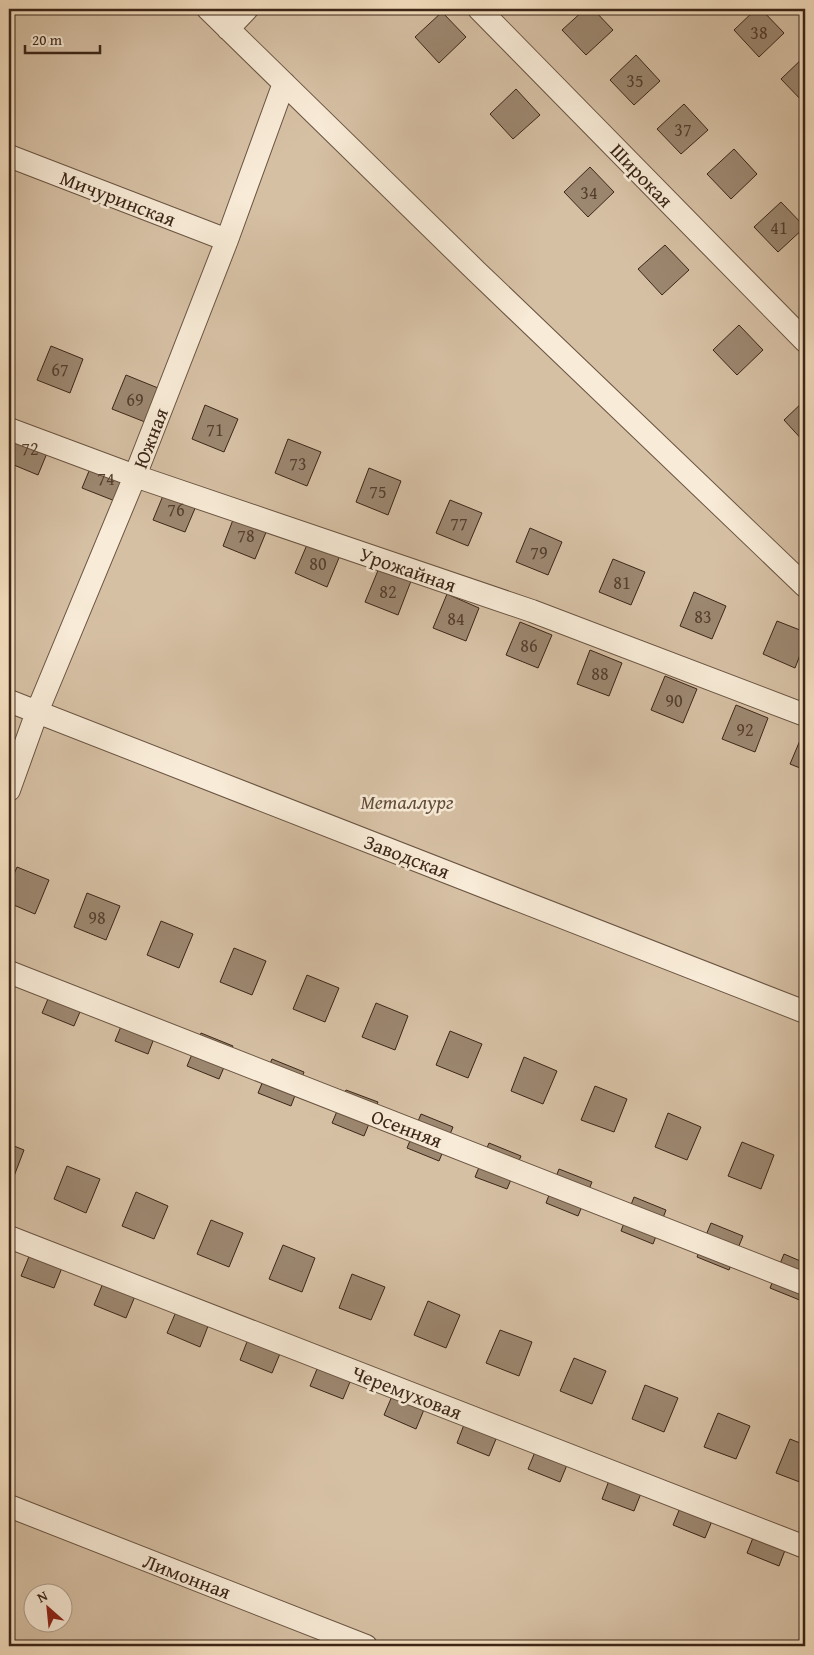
<svg xmlns="http://www.w3.org/2000/svg" width="814" height="1655" font-family="'Gentium Book Plus',serif">
<style>
.green{fill:#d6c0a4;stroke:#89735e;fill-rule:evenodd}
.building{fill:#9c8770;stroke:#3c2618}
.lines{fill:none;stroke-linecap:round;stroke-linejoin:round}
.street-casing{stroke:#6a5442;stroke-width:24}
.street{stroke:#f8ebd7;stroke-width:22}
.labels{text-anchor:middle;dominant-baseline:central;stroke-width:5;stroke-linejoin:round;paint-order:stroke}
.number-label{font-size:18px;fill:#543e2e}
.street-label{font-size:20px;fill:#3c2618;stroke:#f8ebd7}
.park-label{font-size:20px;font-style:italic;fill:#624c3b;stroke:#f8ebd7}
</style>
<rect width="100%" height="100%" fill="#f5e0c1"/>
<filter id="stains"><feTurbulence type="fractalNoise" baseFrequency=".004" numOctaves="4"/><feColorMatrix values="0 0 0 0 .2 0 0 0 0 .09 0 0 0 0 .02 0 0 0 .5 -.17"/></filter>
<radialGradient id="worn" r=".72"><stop offset=".6" stop-color="#630" stop-opacity="0"/><stop offset="1" stop-color="#630" stop-opacity=".3"/></radialGradient>
<path class="green" d="M 9,9 L 805,9 L 805,1646 L 9,1646 ZM 32,1592 L 62,1592 L 62,1622 L 32,1622 Z"/>
<path class="building" d="M 585,9 L 593,9 L 613,30 L 586,55 L 562,30 Z
M 756,9 L 761,9 L 784,33 L 759,57 L 734,30 Z
M 442,12 L 466,37 L 439,63 L 415,37 Z
M 636,55 L 660,81 L 634,105 L 610,80 Z
M 805,56 L 805,104 L 781,79 Z
M 516,89 L 540,115 L 513,139 L 490,114 Z
M 684,104 L 708,130 L 681,154 L 657,129 Z
M 734,149 L 757,174 L 731,199 L 707,174 Z
M 590,167 L 614,192 L 588,217 L 564,192 Z
M 781,202 L 805,227 L 778,252 L 754,227 Z
M 665,245 L 689,270 L 662,295 L 638,269 Z
M 739,325 L 763,350 L 737,375 L 713,350 Z
M 51,346 L 83,359 L 70,393 L 37,380 Z
M 126,375 L 158,388 L 145,422 L 112,409 Z
M 805,400 L 805,443 L 784,420 Z
M 205,405 L 238,419 L 224,452 L 192,439 Z
M 20,428 L 52,441 L 38,475 L 9,463 L 9,455 Z
M 288,439 L 321,452 L 307,486 L 275,473 Z
M 96,454 L 129,468 L 115,501 L 82,488 Z
M 369,468 L 401,481 L 388,515 L 356,502 Z
M 167,486 L 199,499 L 185,532 L 153,520 Z
M 450,500 L 482,513 L 468,546 L 436,533 Z
M 236,512 L 269,525 L 255,559 L 223,546 Z
M 530,528 L 562,542 L 548,575 L 516,562 Z
M 309,540 L 341,553 L 327,587 L 295,573 Z
M 613,559 L 645,572 L 631,605 L 599,592 Z
M 379,568 L 411,581 L 398,615 L 365,602 Z
M 694,592 L 726,606 L 712,639 L 680,626 Z
M 447,594 L 479,608 L 466,641 L 433,628 Z
M 777,621 L 805,632 L 805,642 L 795,668 L 763,654 Z
M 520,622 L 552,635 L 538,668 L 506,655 Z
M 590,650 L 622,663 L 609,696 L 577,684 Z
M 665,676 L 697,689 L 683,723 L 651,710 Z
M 736,705 L 768,718 L 755,752 L 722,739 Z
M 804,731 L 805,731 L 805,770 L 790,764 Z
M 17,867 L 49,880 L 35,914 L 9,903 L 9,886 Z
M 87,893 L 120,906 L 106,940 L 74,927 Z
M 161,921 L 193,934 L 179,968 L 147,955 Z
M 234,948 L 266,961 L 252,995 L 220,982 Z
M 307,975 L 339,988 L 325,1022 L 293,1009 Z
M 56,980 L 88,993 L 74,1026 L 42,1013 Z
M 9,981 L 14,983 L 9,997 Z
M 376,1003 L 408,1016 L 395,1050 L 362,1037 Z
M 129,1007 L 161,1020 L 148,1054 L 115,1041 Z
M 450,1031 L 482,1044 L 468,1078 L 436,1065 Z
M 201,1033 L 233,1046 L 219,1079 L 187,1066 Z
M 524,1057 L 557,1071 L 543,1104 L 511,1091 Z
M 272,1059 L 304,1072 L 291,1106 L 258,1093 Z
M 595,1086 L 627,1099 L 614,1132 L 581,1120 Z
M 346,1090 L 378,1102 L 364,1136 L 332,1123 Z
M 668,1113 L 701,1127 L 687,1160 L 655,1147 Z
M 421,1114 L 453,1127 L 439,1161 L 407,1148 Z
M 742,1142 L 774,1155 L 761,1189 L 728,1176 Z
M 489,1143 L 521,1156 L 507,1189 L 475,1177 Z
M 9,1144 L 24,1150 L 11,1184 L 9,1183 Z
M 67,1166 L 100,1179 L 86,1213 L 54,1199 Z
M 559,1169 L 592,1182 L 578,1216 L 546,1203 Z
M 805,1191 L 805,1205 L 800,1203 Z
M 136,1192 L 168,1206 L 154,1239 L 122,1226 Z
M 634,1197 L 666,1210 L 653,1244 L 621,1231 Z
M 211,1220 L 243,1233 L 229,1267 L 197,1254 Z
M 711,1223 L 743,1236 L 729,1270 L 697,1257 Z
M 35,1242 L 67,1255 L 54,1288 L 21,1276 Z
M 283,1245 L 315,1258 L 302,1292 L 269,1279 Z
M 784,1254 L 805,1263 L 805,1293 L 802,1301 L 770,1288 Z
M 108,1271 L 140,1284 L 126,1318 L 94,1305 Z
M 352,1274 L 385,1287 L 371,1320 L 339,1308 Z
M 181,1300 L 213,1313 L 200,1347 L 167,1333 Z
M 428,1301 L 460,1315 L 446,1348 L 414,1335 Z
M 253,1326 L 286,1339 L 272,1373 L 240,1360 Z
M 500,1330 L 532,1342 L 519,1376 L 486,1363 Z
M 324,1352 L 357,1365 L 343,1399 L 310,1386 Z
M 574,1358 L 606,1371 L 592,1404 L 560,1391 Z
M 398,1382 L 430,1395 L 416,1429 L 384,1415 Z
M 645,1385 L 678,1398 L 664,1432 L 632,1419 Z
M 470,1409 L 503,1422 L 489,1456 L 457,1443 Z
M 718,1413 L 750,1426 L 736,1459 L 704,1447 Z
M 542,1435 L 574,1448 L 560,1482 L 528,1469 Z
M 790,1439 L 805,1445 L 805,1484 L 776,1473 Z
M 615,1465 L 647,1478 L 634,1511 L 602,1499 Z
M 687,1491 L 719,1504 L 705,1538 L 673,1525 Z
M 760,1520 L 792,1532 L 779,1566 L 747,1553 Z"/>
<g class="lines">
<defs>
<path id="street" d="M 208,9 L 476,271 L 805,586
M 479,9 L 805,341
M 228,29 L 247,9
M 9,156 L 227,240
M 9,429 L 135,476 L 532,611 L 805,715
M 9,701 L 805,1012
M 9,790 L 37,712 L 135,476 L 227,240 L 284,83
M 9,972 L 805,1284
M 9,1237 L 805,1547
M 9,1506 L 366,1646"/>
</defs>
<use href="#street" class="street-casing"/>
<use href="#street" class="street"/>
</g>
<g class="labels">
<g class="number-label">
<text x="759" y="32">38</text>
<text x="635" y="80">35</text>
<text x="683" y="129">37</text>
<text x="589" y="192">34</text>
<text x="779" y="227">41</text>
<text x="60" y="369">67</text>
<text x="135" y="399">69</text>
<text x="215" y="429">71</text>
<text x="30" y="448">72</text>
<text x="298" y="463">73</text>
<text x="106" y="478">74</text>
<text x="378" y="491">75</text>
<text x="176" y="509">76</text>
<text x="459" y="523">77</text>
<text x="246" y="535">78</text>
<text x="539" y="552">79</text>
<text x="318" y="563">80</text>
<text x="622" y="582">81</text>
<text x="388" y="591">82</text>
<text x="703" y="616">83</text>
<text x="456" y="618">84</text>
<text x="529" y="645">86</text>
<text x="600" y="673">88</text>
<text x="674" y="700">90</text>
<text x="745" y="729">92</text>
<text x="97" y="917">98</text>
</g>
<g class="street-label">
<text transform="translate(642 175) rotate(46)">Широкая</text>
<text transform="translate(118 198) rotate(21)">Мичуринская</text>
<text transform="translate(150 438) rotate(-69)">Южная</text>
<text transform="translate(408 569) rotate(19)">Урожайная</text>
<text transform="translate(407 856) rotate(21)">Заводская</text>
<text transform="translate(407 1128) rotate(21)">Осенняя</text>
<text transform="translate(407 1392) rotate(21)">Черемуховая</text>
<text transform="translate(187 1576) rotate(21)">Лимонная</text>
</g>
<g class="park-label">
<text x="407" y="801">Металлург</text>
</g>
</g>
<rect width="814" height="1655" fill="none" stroke="#f5e0c1" stroke-width="30"/>
<rect x="10" y="10" width="794" height="1635" fill="none" stroke="#3c2618" stroke-width="2.5"/>
<rect x="15" y="15" width="784" height="1625" fill="none" stroke="#3c2618"/>
<g transform="translate(48 1608) rotate(333)"><circle r="24" fill="#f8ebd7" stroke="#ad9c8b"/>
<path d="M0-4L9 19L0 12L-9 19Z" fill="#8f2418"/>
<text y="-8" font-size="14" font-weight="bold" text-anchor="middle" fill="#3c2618">N</text>
</g>
<path d="M25 45v8h75v-8" fill="none" stroke="#3c2618" stroke-width="2.5"/>
<text x="32" y="45" font-size="15" fill="#3c2618" stroke="#f8ebd7" stroke-width="4" paint-order="stroke">20 m</text>
<rect width="100%" height="100%" filter="url(#stains)"/>
<rect width="100%" height="100%" fill="url(#worn)"/>
</svg>
